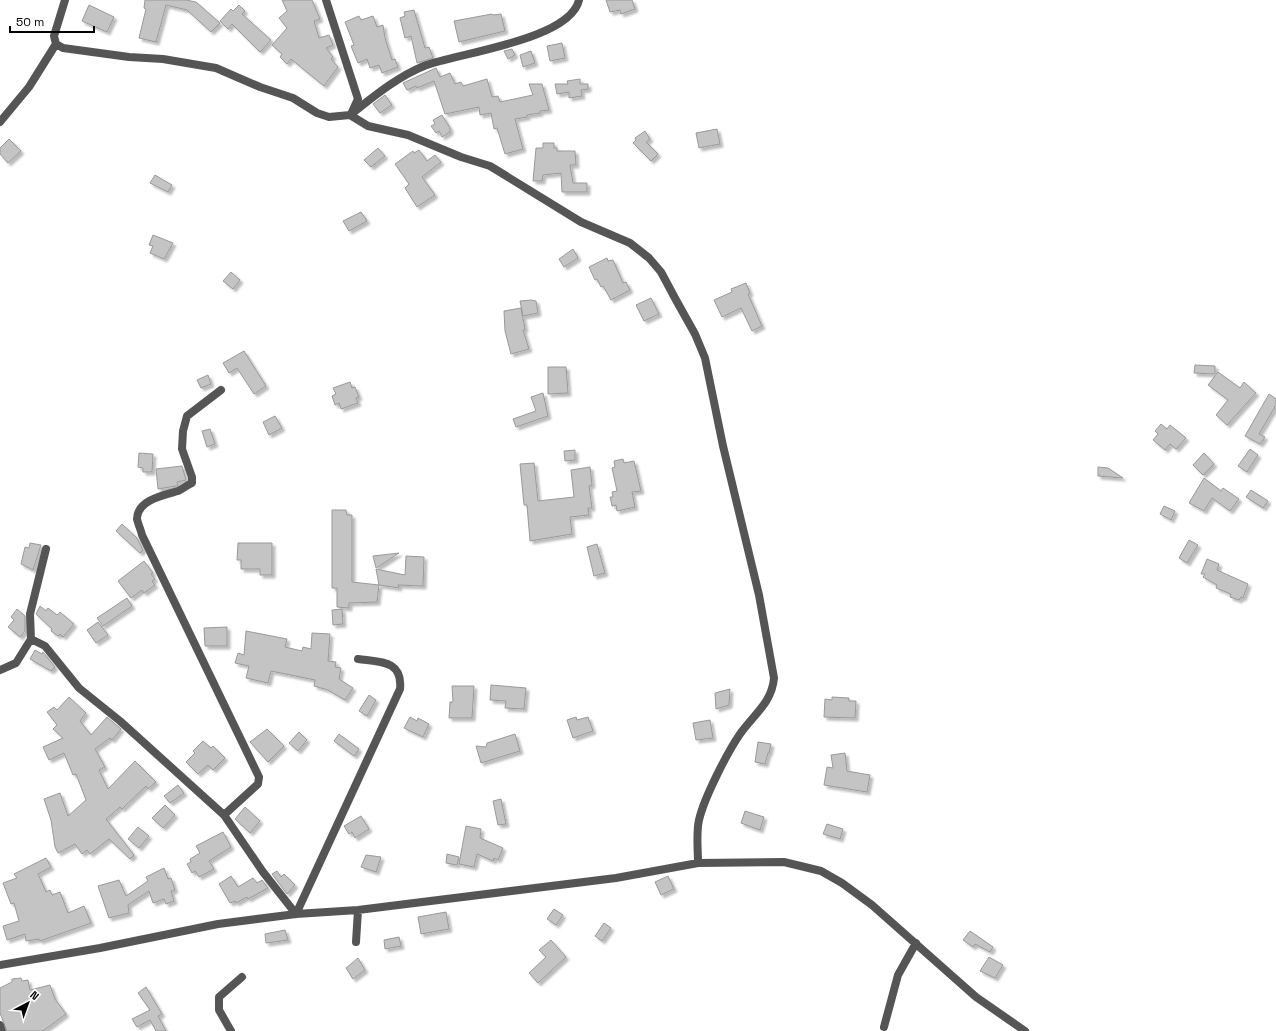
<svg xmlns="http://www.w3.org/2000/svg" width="1276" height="1031" font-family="'Space Grotesk',sans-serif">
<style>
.building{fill:#c4c4c4;stroke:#999;filter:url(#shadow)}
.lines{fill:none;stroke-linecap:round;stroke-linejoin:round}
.street{stroke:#555;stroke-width:8}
</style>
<defs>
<filter id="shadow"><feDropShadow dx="3" dy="3" stdDeviation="1" flood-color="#0004"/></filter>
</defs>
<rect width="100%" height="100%" fill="#fff"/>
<path class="building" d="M 145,0 L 186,0 L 196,2 L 220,23 L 211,32 L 187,10 L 166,5 L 156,42 L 139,38 L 146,9 L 144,8 Z
M 282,0 L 312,0 L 320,19 L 314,21 L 319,38 L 329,35 L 333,45 L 326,48 L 333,57 L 331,59 L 338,67 L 324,86 L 291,59 L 287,64 L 280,57 L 282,54 L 272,45 L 287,28 L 279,18 L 287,11 Z
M 606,0 L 632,0 L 635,9 L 621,14 L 620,10 L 610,12 Z
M 89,5 L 114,17 L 107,32 L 82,21 Z
M 239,5 L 245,11 L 242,14 L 271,40 L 260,52 L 232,24 L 228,29 L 220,21 L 231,9 L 233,11 Z
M 414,10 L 425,48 L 429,47 L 433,58 L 417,63 L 411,36 L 405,38 L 400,18 L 405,16 L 404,12 Z
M 492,14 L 493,15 L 501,14 L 505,31 L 459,42 L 454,21 Z
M 359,16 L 361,20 L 373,16 L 377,27 L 383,25 L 385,38 L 392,60 L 395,59 L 398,67 L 382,73 L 379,65 L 370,68 L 367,59 L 358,63 L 351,46 L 354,45 L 345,22 Z
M 562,43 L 565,58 L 550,61 L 547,46 Z
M 512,49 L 515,55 L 508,59 L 504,51 Z
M 531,51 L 535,63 L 523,67 L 520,55 Z
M 436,68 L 440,77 L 450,73 L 455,84 L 461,82 L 463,86 L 487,79 L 492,97 L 498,96 L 500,102 L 533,95 L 529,84 L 542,84 L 549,110 L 540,111 L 540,113 L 527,115 L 527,117 L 515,119 L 523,149 L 505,154 L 497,128 L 494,129 L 491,113 L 480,115 L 479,107 L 445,114 L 434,81 L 417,88 L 416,86 L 407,90 L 403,83 Z
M 580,79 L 580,84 L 588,84 L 588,89 L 581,90 L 582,96 L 569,98 L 569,92 L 557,94 L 555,84 L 568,84 L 567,81 Z
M 385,95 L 392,105 L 380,113 L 373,104 Z
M 442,115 L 450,128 L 450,132 L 442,137 L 439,131 L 436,133 L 431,126 L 435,124 L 433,120 Z
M 717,129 L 720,144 L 699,148 L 696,133 Z
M 645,131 L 650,139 L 646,142 L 658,154 L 651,161 L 633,143 L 636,140 L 635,138 Z
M 9,139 L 21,151 L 8,163 L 0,154 L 0,148 Z
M 543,143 L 554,143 L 554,148 L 557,148 L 557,151 L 575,151 L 576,165 L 570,165 L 573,183 L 587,183 L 587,192 L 562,192 L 561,173 L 543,175 L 542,181 L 533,181 L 536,148 L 543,148 Z
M 378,148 L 385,156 L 371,167 L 364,160 Z
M 419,150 L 427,161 L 435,155 L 441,162 L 422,177 L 435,195 L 417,207 L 405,188 L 409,184 L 395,164 L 413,151 L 414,153 Z
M 155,175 L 172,185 L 168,192 L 150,183 Z
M 361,212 L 367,221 L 349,231 L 343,221 Z
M 153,235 L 173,243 L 164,259 L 150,253 L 153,246 L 149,245 Z
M 573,249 L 578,258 L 564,267 L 559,259 Z
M 607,258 L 608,261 L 613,260 L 623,283 L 626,282 L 630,290 L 611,300 L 603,286 L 601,287 L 597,279 L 595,280 L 589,267 Z
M 231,272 L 240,280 L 233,289 L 223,281 Z
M 746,283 L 750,293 L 748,294 L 762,326 L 752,331 L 741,308 L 722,317 L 714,300 L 732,292 L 731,289 Z
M 651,298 L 659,314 L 644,321 L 636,305 Z
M 531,300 L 536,301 L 538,313 L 523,316 L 520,301 Z
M 521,308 L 525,329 L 523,330 L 529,349 L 511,354 L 505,331 L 504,311 Z
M 244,351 L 266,386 L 254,394 L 237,368 L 229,373 L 223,363 Z
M 1195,365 L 1215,366 L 1215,374 L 1194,373 Z
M 548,367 L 566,367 L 568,393 L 548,394 Z
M 1218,372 L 1240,388 L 1244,382 L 1256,393 L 1227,425 L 1216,415 L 1228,400 L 1208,385 Z
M 208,375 L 211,384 L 201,388 L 197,380 Z
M 350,382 L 352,388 L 355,387 L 359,397 L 356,398 L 358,403 L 341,409 L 339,403 L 335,405 L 332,396 L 336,394 L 333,388 Z
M 543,393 L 548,416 L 516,427 L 513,419 L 536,411 L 531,397 Z
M 1269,394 L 1276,399 L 1276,405 L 1259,434 L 1265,437 L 1260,444 L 1245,436 Z
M 275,416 L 282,428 L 269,435 L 263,422 Z
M 1161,424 L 1167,429 L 1170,425 L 1186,438 L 1176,449 L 1170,444 L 1165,450 L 1153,440 L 1158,434 L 1155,431 Z
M 210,429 L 215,444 L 207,447 L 202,431 Z
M 1250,449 L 1258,455 L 1247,472 L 1238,466 Z
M 575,450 L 575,460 L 565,461 L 564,451 Z
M 139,453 L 153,454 L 152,472 L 143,472 L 143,468 L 138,467 Z
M 1204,453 L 1214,464 L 1203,475 L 1193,465 Z
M 623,459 L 624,463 L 634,461 L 641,491 L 632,492 L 635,507 L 617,511 L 616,505 L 612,506 L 610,497 L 613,497 L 612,492 L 617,491 L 612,468 L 615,467 L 614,461 Z
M 534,463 L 538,501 L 574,497 L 571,470 L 590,467 L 592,485 L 589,486 L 592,508 L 588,508 L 589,515 L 570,517 L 572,534 L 530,541 L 527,505 L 524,505 L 520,464 Z
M 182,466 L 186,480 L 177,482 L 178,485 L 176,486 L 158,489 L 156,469 Z
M 1098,467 L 1108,468 L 1123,478 L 1098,476 Z
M 1204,478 L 1221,491 L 1223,488 L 1239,499 L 1230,511 L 1212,498 L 1204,511 L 1189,503 Z
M 1251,490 L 1268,501 L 1263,508 L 1246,497 Z
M 1164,506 L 1175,511 L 1171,520 L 1160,514 Z
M 332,510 L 346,510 L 347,515 L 352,515 L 352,582 L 379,585 L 377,602 L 349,603 L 349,608 L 337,607 L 337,588 L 332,588 Z
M 122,524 L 137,538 L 143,550 L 140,553 L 116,531 Z
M 1189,540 L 1198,545 L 1187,563 L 1179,558 Z
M 30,543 L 41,545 L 33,570 L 21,564 L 25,547 L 29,548 Z
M 238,543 L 272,543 L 272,575 L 260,575 L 260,569 L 241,569 L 241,560 L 237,560 Z
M 597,544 L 605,573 L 594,576 L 587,547 Z
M 399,553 L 384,563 L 376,568 L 373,556 Z
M 406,556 L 424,557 L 423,586 L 398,585 L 399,588 L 379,585 L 376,569 L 405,575 Z
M 1207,559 L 1219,564 L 1217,570 L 1248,584 L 1243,598 L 1241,597 L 1239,600 L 1230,597 L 1231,594 L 1216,588 L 1217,585 L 1203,577 L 1205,574 L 1201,574 Z
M 144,561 L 153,573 L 151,574 L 155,579 L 152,581 L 155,585 L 144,593 L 142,590 L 131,598 L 118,581 Z
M 127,598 L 132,606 L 103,626 L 97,618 Z
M 40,606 L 46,611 L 48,608 L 57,615 L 60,612 L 74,624 L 63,637 L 60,634 L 58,636 L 51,631 L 52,629 L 36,614 Z
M 17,609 L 25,616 L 25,631 L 20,637 L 8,627 L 14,620 L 11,617 Z
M 342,609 L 343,624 L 333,625 L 332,610 Z
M 98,622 L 108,635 L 96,643 L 87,630 Z
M 227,627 L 227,646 L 205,646 L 204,628 Z
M 246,631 L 287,639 L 285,647 L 302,651 L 303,647 L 311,649 L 312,633 L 330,634 L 328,661 L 336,662 L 335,667 L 341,668 L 339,679 L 353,688 L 345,700 L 328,690 L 314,686 L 315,680 L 271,671 L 268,683 L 246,678 L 249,666 L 235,663 L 238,653 L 244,655 Z
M 35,650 L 42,654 L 43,652 L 55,667 L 51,671 L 30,659 Z
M 491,685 L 526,688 L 524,709 L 505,708 L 506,701 L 490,700 Z
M 452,686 L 474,686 L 472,718 L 449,718 L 450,702 L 453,702 Z
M 730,689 L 729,705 L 716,709 L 715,693 Z
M 369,695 L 376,700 L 367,716 L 359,711 Z
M 69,697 L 86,713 L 80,721 L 91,735 L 107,717 L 121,729 L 112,740 L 110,738 L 95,749 L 105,767 L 99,770 L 108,789 L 135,761 L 156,782 L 148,789 L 146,786 L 122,809 L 120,807 L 106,819 L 134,855 L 130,859 L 109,839 L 90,854 L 87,850 L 82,854 L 75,844 L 58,853 L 55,847 L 51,820 L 44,799 L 60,793 L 68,816 L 86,800 L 76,774 L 73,775 L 64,753 L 49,760 L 43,747 L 63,738 L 53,729 L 57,725 L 47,712 L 54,707 L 57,710 Z
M 832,697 L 849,698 L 849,701 L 856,701 L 855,718 L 824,717 L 825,699 L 832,700 Z
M 410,717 L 417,721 L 418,718 L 429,724 L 423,737 L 404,728 Z
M 576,717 L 577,720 L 588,717 L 593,731 L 573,738 L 567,720 Z
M 710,720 L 713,738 L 696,740 L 693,723 Z
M 267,729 L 284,746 L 268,762 L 250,742 Z
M 299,732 L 307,740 L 298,751 L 289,743 Z
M 339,734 L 359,749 L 354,756 L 334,741 Z
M 515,734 L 520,751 L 481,763 L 476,746 L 486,747 L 487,743 Z
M 203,741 L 211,748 L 213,746 L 225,758 L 213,770 L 208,765 L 198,774 L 186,762 L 195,753 L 193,751 Z
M 758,742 L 771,744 L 769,753 L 768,753 L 765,764 L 755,762 Z
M 845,753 L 847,771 L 870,775 L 867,792 L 824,785 L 827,767 L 833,768 L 831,755 Z
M 178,785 L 184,793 L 170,803 L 164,796 Z
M 501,799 L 506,824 L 498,825 L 493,801 Z
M 165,805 L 175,815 L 163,828 L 152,818 Z
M 245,807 L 260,821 L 250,833 L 235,819 Z
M 745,811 L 764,817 L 760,830 L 741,823 Z
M 361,816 L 369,829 L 355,838 L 352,832 L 349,834 L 344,826 Z
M 827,824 L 843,829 L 840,839 L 823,834 Z
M 466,826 L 481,829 L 480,838 L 503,848 L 498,860 L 494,858 L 493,861 L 477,854 L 474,867 L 459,864 Z
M 138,827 L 149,836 L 139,848 L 128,839 Z
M 223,832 L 231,847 L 209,861 L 214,869 L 199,877 L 195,871 L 192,873 L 187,864 L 191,862 L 190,859 L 200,853 L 196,846 Z
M 447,854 L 459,857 L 457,865 L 446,863 Z
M 366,855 L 381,857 L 376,872 L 361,867 Z
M 46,858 L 51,867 L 38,874 L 46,892 L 50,890 L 52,895 L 60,892 L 68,913 L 84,906 L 91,923 L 40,941 L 39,939 L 26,941 L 25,934 L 7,940 L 3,926 L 19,921 L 14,903 L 11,904 L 3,883 L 17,878 L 14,874 Z
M 164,868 L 168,879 L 171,878 L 175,890 L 171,891 L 174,901 L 166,904 L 164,899 L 153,903 L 149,891 L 128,905 L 129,913 L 109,918 L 98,886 L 119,880 L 126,896 L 148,881 L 146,877 Z
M 277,871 L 281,877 L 284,874 L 295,885 L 287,894 L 272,874 Z
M 231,876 L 238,887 L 253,878 L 257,883 L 262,880 L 268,888 L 248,899 L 247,897 L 236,903 L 235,901 L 230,903 L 219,884 Z
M 668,876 L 674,889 L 661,895 L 655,882 Z
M 554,909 L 563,915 L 556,925 L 547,919 Z
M 446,912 L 449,929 L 421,934 L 418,917 Z
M 604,923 L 611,928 L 602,941 L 595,936 Z
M 285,930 L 288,940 L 266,943 L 265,934 Z
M 970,931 L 993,947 L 990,952 L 975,944 L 973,947 L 963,940 Z
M 399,937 L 401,946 L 385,949 L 384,940 Z
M 551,940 L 566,957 L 538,983 L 529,973 L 546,957 L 539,950 Z
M 989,957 L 1003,965 L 995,978 L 980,971 Z
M 358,958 L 365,970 L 353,979 L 346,968 Z
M 21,978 L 22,981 L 28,980 L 30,990 L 50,985 L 55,999 L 66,1014 L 43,1031 L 7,1031 L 0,1013 L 0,988 L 12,982 L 12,979 Z
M 146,987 L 162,1014 L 158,1016 L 166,1031 L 156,1031 L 150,1020 L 137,1027 L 132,1019 L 150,1010 L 138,993 Z"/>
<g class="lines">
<path class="street" d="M 65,0 L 54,36 L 56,44 L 63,48 L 129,57 L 163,59 L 216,68 L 260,87 L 293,98 L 317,113 L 329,117 L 350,115 L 368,126 L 408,135 L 461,157 L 490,166 L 581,222 L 630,243 L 649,258 L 661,272 L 676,300 L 695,334 L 705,358 L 723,446 L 759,595 L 774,678 C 772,703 753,715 740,734 C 727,753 704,798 699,820 C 696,833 698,849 698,863
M 326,0 L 358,99 L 352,112
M 350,115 C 373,97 397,77 424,66 C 458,53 570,40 579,0
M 0,122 L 29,87 L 56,44
M 221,390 L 187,416 L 183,431 L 182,449 L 192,477 L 192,483 C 187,485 183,489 178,491 C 164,495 137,500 137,519 C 138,524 141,530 142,535 L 259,777 L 258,784 L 224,815
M 31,639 L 45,646 L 79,688 L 120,721 L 224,815 L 263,872 L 296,914 L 400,689 C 403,660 380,662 358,659
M 0,670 L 16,663 L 31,639 L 30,614 L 46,549
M 356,942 L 358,910
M 0,965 L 100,948 L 218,924 L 296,914 L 358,910 L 616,878 L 698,863 L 784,862 L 821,871 L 842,883 L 872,905 L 976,997 L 1025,1031
M 0,1025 L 2,1031
M 884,1027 L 898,975 L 916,943
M 231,1031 L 219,1010 L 219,997 L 242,977"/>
</g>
<g transform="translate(28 1003) rotate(41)" stroke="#ffffff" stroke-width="3" paint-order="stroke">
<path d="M0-3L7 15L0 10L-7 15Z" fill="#000000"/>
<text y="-6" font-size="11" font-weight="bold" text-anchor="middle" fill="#000000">N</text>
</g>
<path d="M10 26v6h84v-6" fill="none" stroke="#000000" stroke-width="2"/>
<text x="16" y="26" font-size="12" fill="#000000" stroke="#ffffff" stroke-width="3" paint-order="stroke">50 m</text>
</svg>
